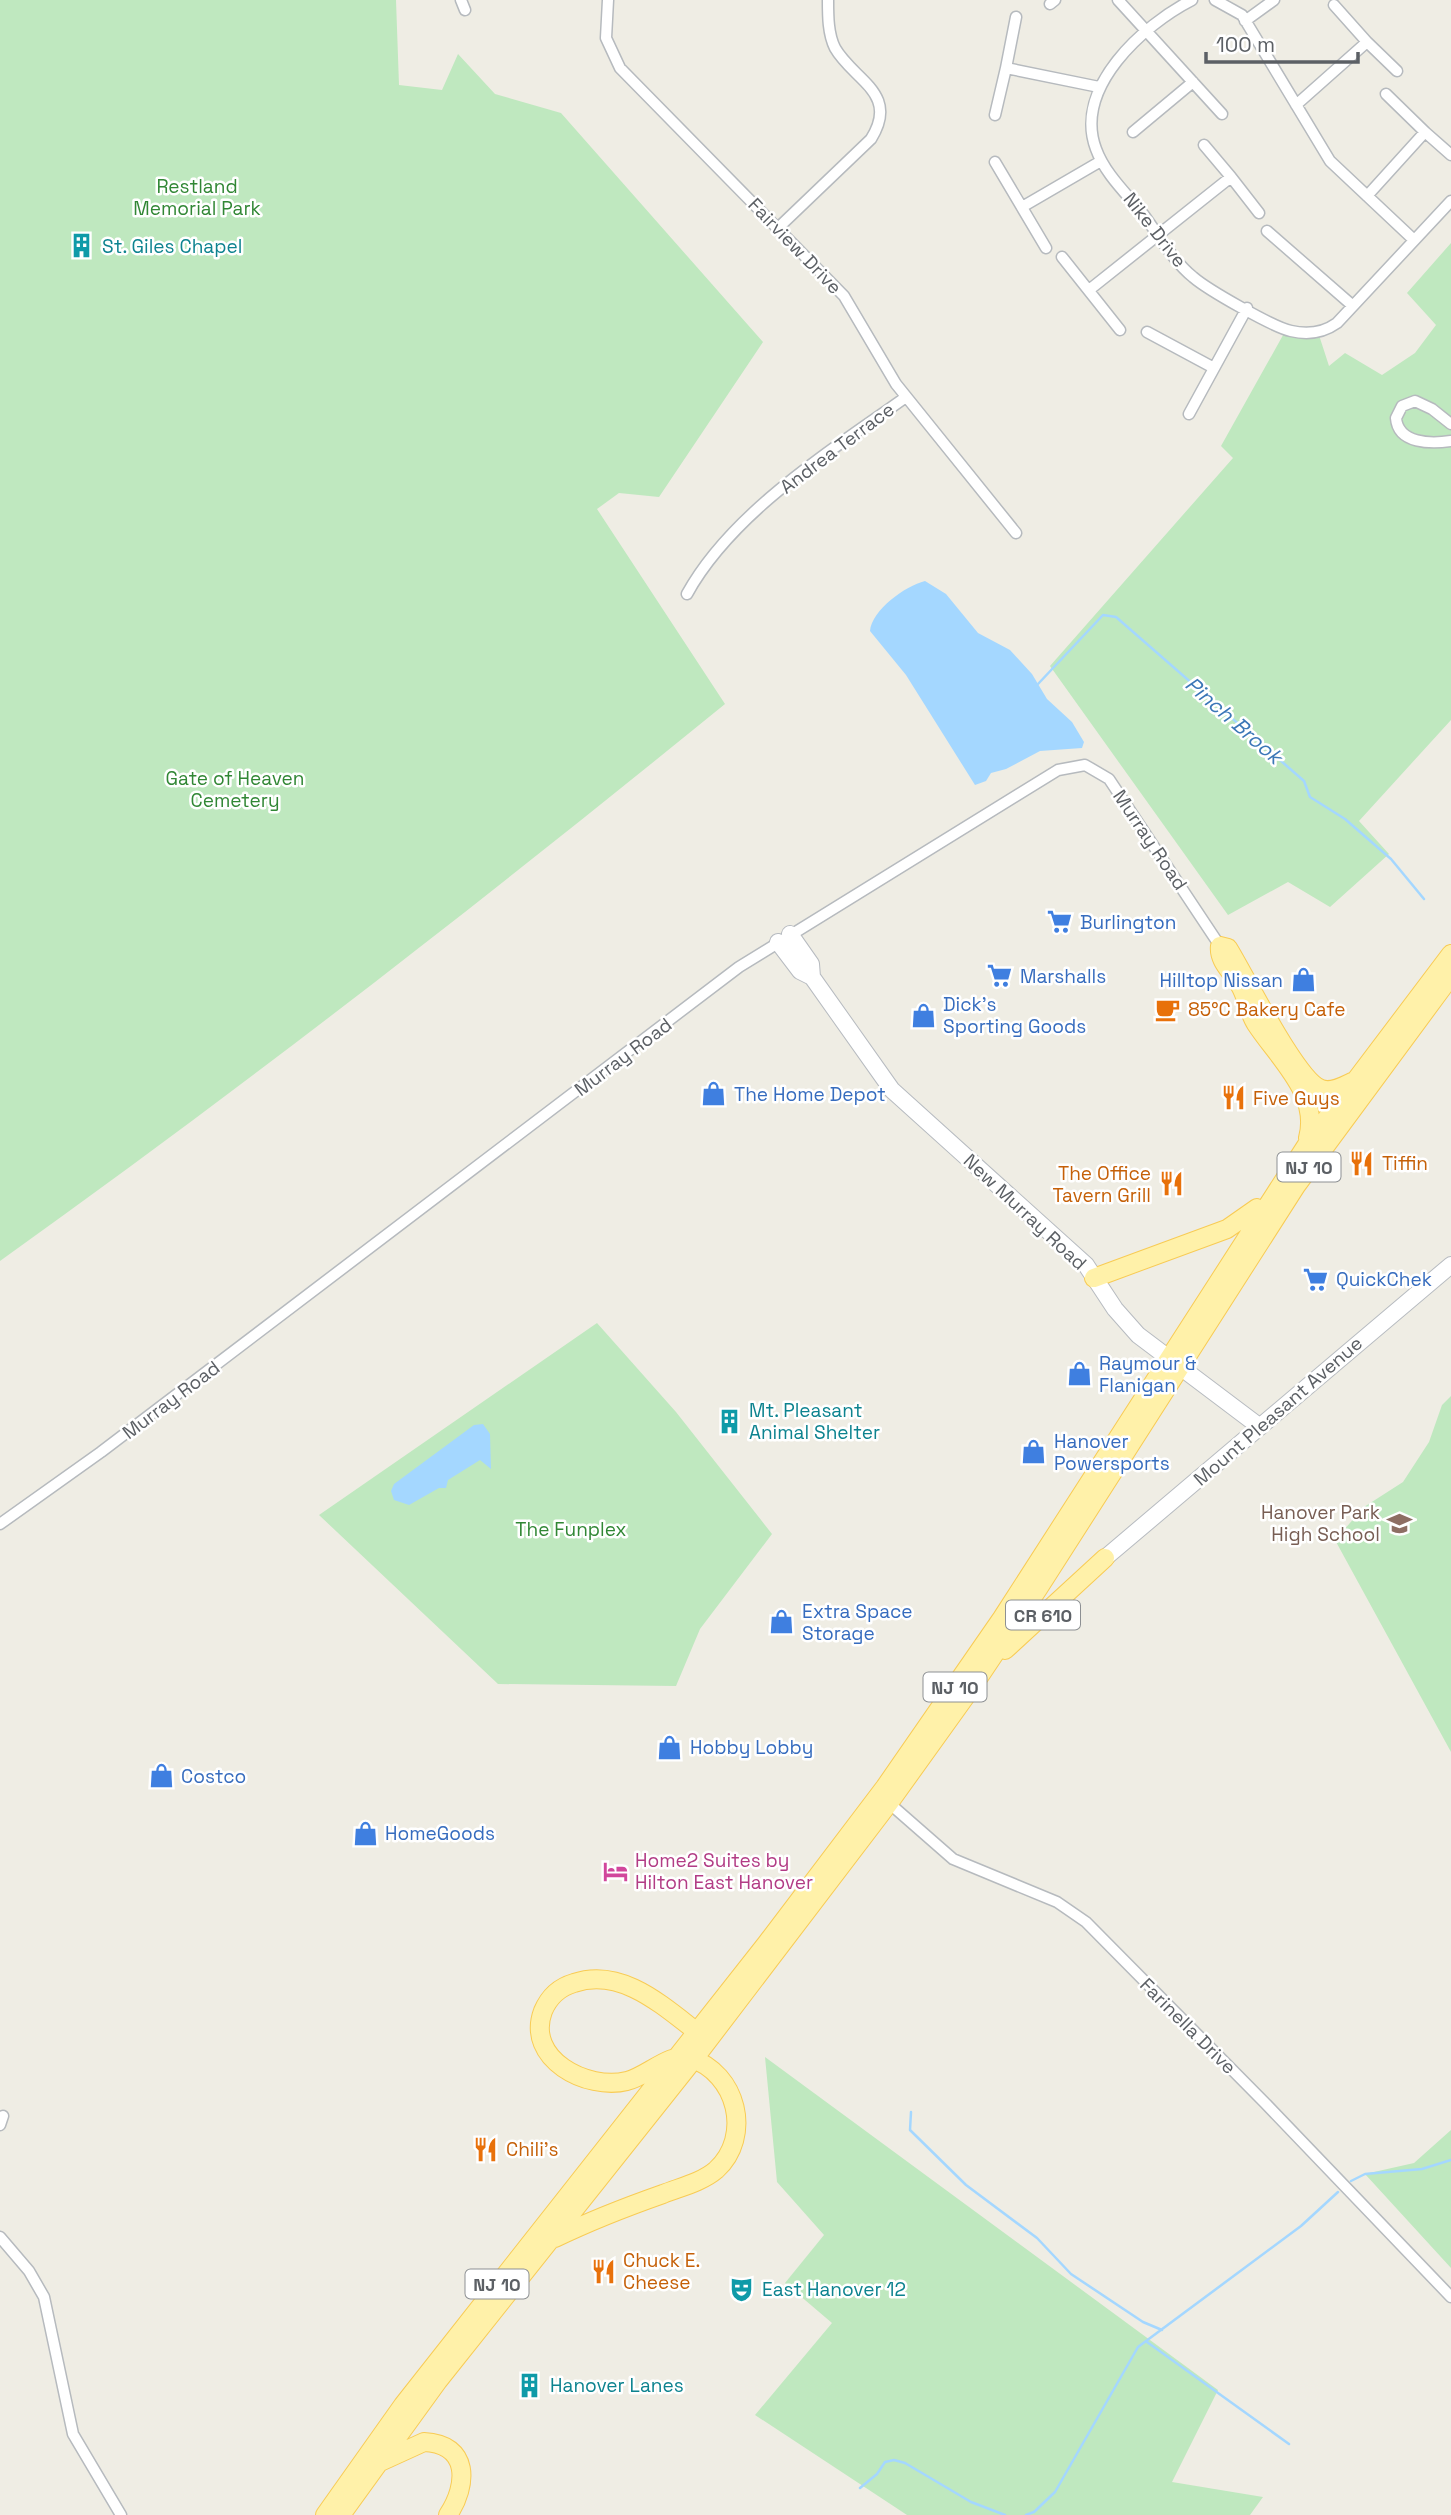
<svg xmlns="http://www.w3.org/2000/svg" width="1451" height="2515" font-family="'Space Grotesk',sans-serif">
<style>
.green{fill:#bfe8bf}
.water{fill:#a4d7ff}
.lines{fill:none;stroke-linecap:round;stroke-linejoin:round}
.stream{stroke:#a4d7ff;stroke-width:2.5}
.street-casing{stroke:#b6babe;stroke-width:13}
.secondary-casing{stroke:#b7bbc0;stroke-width:18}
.primary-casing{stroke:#f8cb54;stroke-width:20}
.street{stroke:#fff;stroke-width:10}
.secondary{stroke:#fff;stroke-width:16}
.primary{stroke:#fff1a9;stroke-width:18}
.labels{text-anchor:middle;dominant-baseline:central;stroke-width:5;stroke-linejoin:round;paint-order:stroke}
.shield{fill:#fff;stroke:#8d9093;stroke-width:2}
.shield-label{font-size:18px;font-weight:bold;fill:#5c6065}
.park-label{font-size:19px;fill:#318735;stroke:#fff}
.street-label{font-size:19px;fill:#5c6065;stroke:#fff}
.culture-label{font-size:19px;fill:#0d838f;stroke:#fff;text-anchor:start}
.shop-label{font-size:19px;fill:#366cbe;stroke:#fff;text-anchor:start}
.food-label{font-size:19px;fill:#c56008;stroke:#fff;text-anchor:start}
.education-label{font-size:19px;fill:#785e54;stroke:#fff;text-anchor:end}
.hotel-label{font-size:19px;fill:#b23c85;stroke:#fff;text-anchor:start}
.water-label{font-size:21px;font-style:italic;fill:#3b77b7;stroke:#fff}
</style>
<rect width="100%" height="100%" fill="#efede4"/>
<path class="green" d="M 0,0 L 396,0 L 399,85 L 442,90 L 458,54 L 495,94 L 561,113 L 763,342 L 659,497 L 619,493 L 597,509 L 725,704 C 489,896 248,1084 0,1261 Z
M 1451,243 L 1451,720 L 1359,821 L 1389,854 L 1330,907 L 1288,882 L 1228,915 L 1050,666 L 1233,458 L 1221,446 L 1287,328 L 1318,332 L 1329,366 L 1345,353 L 1382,375 L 1415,353 L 1436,325 L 1407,293 Z
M 597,1323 L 676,1412 L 772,1534 L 700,1629 L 676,1686 L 498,1684 L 319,1515 Z
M 1451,1396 L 1451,1752 L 1335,1540 L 1364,1507 L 1403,1482 L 1429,1442 L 1442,1405 Z
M 765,2057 L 1218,2390 L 1172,2482 L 1263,2497 L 1250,2515 L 907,2515 L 755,2415 L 832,2323 L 785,2283 L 824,2235 L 777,2182 Z
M 1451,2130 L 1451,2268 L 1365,2174 L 1414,2163 Z"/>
<path class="water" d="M 925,581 L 946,594 L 978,633 L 1010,650 L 1032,674 L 1047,699 L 1072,722 L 1084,742 L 1082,748 L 1040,751 L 1006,769 L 991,773 L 986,781 L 975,785 L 906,675 L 870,631 C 872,610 905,586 925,581 Z
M 483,1424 L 490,1434 L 491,1469 L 480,1460 L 448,1480 L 446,1488 L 439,1488 L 409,1505 L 394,1500 L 391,1491 L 394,1484 L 474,1425 Z"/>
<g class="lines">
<path class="stream" d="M 1038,684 L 1103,615 L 1116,617 L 1304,781 L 1310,797 L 1345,819 L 1391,859 L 1424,899
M 911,2112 L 910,2130 L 966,2185 L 1037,2238 L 1071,2274 L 1143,2322 L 1162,2330
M 1351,2181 L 1365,2174 L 1422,2169 L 1451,2160
M 1147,2342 L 1289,2444
M 860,2488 L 877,2474 L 885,2462 L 894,2460 L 905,2463 L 971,2502 L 1005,2515
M 1026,2515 L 1034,2512 L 1055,2492 L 1138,2347 L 1301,2226 L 1338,2192"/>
<defs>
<path id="street" d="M 461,0 L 465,10
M 608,0 L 606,38 L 620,68 L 844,296 L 896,384 L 1016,533
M 1118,0 L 1222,114
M 1192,0 C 1143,25 1073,88 1096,149 C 1105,174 1127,194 1143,214 C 1158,234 1173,261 1193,277 C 1208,290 1273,327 1291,331 C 1308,335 1323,333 1337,323 L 1451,201
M 1215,0 L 1242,15 L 1330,161 L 1414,240
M 1050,4 L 1055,0
M 1334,5 L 1367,42
M 1016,17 L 1006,68 L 1099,87
M 1245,21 L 1274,0
M 1386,94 L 1425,132
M 1296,105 L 1367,42 L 1397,71
M 995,115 L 1006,68
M 1133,132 L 1193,82
M 1204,145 L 1231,177
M 995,162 L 1046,248
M 1367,196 L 1425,132 L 1451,155
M 1022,207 L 1101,161
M 778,228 L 871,139 C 900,93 853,80 835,48 C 828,34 828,16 828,0
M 1267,231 L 1353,306
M 1062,257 L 1120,330
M 1089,290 L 1231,177 L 1259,213
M 1147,332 L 1214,368
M 1189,414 L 1247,308
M 1451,424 L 1432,409 L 1415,401 L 1402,406 L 1396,418 C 1398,444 1431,444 1451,441
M 687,594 C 732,512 832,450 906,397
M 0,1524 L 101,1452 L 739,967 L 1058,770 L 1085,765 L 1109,779 L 1220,946
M 889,1803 L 953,1859 L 1057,1902 L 1086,1922 L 1265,2103 L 1451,2297
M 0,2125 L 3,2116
M 0,2237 L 29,2271 L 44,2297 L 73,2434 L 121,2515"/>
<path id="secondary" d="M 790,934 L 811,964 L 812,977
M 778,942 L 800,971 L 812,977 L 892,1090 L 1086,1265 L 1115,1309 L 1138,1335 L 1260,1427
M 1105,1558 L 1451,1265"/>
<path id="primary" d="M 1308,1138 C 1320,1094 1279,1059 1256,1024 C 1248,1012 1247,996 1239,984 C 1232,972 1218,961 1220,946 L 1228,948 C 1245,975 1296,1080 1321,1089 C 1332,1093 1343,1086 1352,1082
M 1094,1278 L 1227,1229 L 1257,1208
M 1005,1650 L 1105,1558
M 555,2238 C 590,2221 626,2207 663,2194 C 681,2187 702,2182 716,2170 C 753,2136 737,2073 690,2058 C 671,2051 646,2077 627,2081 C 587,2091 525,2059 543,2011 C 549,1997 560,1987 574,1983 C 624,1966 667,2010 705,2038
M 378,2463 L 424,2442 C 470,2444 468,2485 448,2515
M 325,2515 L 403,2405 L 766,1944 L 885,1787 L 1002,1618 L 1306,1146 L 1451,954
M 341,2515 L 438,2381 L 694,2059 L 889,1803 L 973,1686 L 1038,1589 L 1296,1186 L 1451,976"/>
</defs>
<use href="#street" class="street-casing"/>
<use href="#secondary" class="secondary-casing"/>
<use href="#primary" class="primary-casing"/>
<use href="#street" class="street"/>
<use href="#secondary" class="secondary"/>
<use href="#primary" class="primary"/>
</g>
<defs>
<symbol id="building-bare" viewBox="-9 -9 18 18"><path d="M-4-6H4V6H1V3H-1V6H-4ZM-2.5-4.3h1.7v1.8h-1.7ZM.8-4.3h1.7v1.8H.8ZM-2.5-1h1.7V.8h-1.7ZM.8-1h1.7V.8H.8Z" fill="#0f9aa8" stroke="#fff" stroke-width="2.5" paint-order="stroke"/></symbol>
<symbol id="supermarket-bare" viewBox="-9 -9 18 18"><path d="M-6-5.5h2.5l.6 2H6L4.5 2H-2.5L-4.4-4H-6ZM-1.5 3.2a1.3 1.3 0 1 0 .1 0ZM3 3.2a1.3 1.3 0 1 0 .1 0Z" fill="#3f7fe0" stroke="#fff" stroke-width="2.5" paint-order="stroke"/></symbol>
<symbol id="shop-bare" viewBox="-9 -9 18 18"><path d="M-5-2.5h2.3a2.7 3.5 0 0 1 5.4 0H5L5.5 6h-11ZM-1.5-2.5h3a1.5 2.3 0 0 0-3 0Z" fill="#3f7fe0" stroke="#fff" stroke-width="2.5" paint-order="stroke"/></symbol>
<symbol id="cafe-bare" viewBox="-9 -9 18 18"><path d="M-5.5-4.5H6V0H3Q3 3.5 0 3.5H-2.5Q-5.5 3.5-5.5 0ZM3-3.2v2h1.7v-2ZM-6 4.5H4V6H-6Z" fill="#e8710a" stroke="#fff" stroke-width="2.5" paint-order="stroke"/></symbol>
<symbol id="restaurant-bare" viewBox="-9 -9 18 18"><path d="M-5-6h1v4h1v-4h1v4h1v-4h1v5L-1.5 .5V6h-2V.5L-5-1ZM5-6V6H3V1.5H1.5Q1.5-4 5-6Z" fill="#e8710a" stroke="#fff" stroke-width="2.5" paint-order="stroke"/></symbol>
<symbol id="school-bare" viewBox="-9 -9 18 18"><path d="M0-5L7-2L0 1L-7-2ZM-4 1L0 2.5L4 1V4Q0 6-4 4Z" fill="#8d6e63" stroke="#fff" stroke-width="2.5" paint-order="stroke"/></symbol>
<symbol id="hotel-bare" viewBox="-9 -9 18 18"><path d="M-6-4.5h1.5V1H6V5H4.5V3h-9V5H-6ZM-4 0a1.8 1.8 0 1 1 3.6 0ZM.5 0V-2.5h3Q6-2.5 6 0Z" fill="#d1479c" stroke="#fff" stroke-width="2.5" paint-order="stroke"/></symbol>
<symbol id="theatre-bare" viewBox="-9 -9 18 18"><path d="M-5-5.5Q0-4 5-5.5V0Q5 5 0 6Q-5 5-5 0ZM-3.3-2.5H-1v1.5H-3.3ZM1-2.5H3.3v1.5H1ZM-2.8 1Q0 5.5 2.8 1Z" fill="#0f9aa8" stroke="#fff" stroke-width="2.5" paint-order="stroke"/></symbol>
</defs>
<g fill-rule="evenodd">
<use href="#building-bare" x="64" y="228" width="35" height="35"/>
<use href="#supermarket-bare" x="1042" y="904" width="35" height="35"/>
<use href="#supermarket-bare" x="982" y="958" width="35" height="35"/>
<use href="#shop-bare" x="1286" y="962" width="35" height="35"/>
<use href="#cafe-bare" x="1150" y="992" width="35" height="35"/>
<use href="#shop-bare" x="906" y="998" width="35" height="35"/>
<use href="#shop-bare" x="696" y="1076" width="35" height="35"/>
<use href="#restaurant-bare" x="1216" y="1080" width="35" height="35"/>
<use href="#restaurant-bare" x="1344" y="1146" width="35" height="35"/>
<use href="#restaurant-bare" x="1154" y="1166" width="35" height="35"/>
<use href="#supermarket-bare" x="1298" y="1262" width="35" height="35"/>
<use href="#shop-bare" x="1062" y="1356" width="35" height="35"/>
<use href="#building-bare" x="712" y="1404" width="35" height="35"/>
<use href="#shop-bare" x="1016" y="1434" width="35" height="35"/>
<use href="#school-bare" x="1382" y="1506" width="35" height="35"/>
<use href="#shop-bare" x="764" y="1604" width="35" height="35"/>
<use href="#shop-bare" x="652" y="1730" width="35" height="35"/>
<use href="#shop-bare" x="144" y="1758" width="35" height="35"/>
<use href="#shop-bare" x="348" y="1816" width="35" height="35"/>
<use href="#hotel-bare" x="598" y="1854" width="35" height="35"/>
<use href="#restaurant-bare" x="468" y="2132" width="35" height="35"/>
<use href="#restaurant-bare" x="586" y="2254" width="35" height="35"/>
<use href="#theatre-bare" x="724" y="2272" width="35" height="35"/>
<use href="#building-bare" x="512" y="2368" width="35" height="35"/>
</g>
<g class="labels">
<g class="shield">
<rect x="1277.5" y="1152.5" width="63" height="29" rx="5"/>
<rect x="1006" y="1600.5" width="74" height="29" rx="5"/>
<rect x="923.5" y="1672.5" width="63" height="29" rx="5"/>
<rect x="465.5" y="2269.5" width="63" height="29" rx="5"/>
</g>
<g class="shield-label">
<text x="1309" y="1167">NJ 10</text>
<text x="1043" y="1615">CR 610</text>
<text x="955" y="1687">NJ 10</text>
<text x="497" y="2284">NJ 10</text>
</g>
<g class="park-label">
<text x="197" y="186">Restland<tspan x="197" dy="22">Memorial Park</tspan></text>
<text x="235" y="778">Gate of Heaven<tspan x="235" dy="22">Cemetery</tspan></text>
<text x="571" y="1529">The Funplex</text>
</g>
<g class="street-label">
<text transform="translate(1155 230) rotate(52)">Nike Drive</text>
<text transform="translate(795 246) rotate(46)">Fairview Drive</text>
<text transform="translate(837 448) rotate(-37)">Andrea Terrace</text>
<text transform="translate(1150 840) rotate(56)">Murray Road</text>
<text transform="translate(623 1057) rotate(-37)">Murray Road</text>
<text transform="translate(1025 1212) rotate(43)">New Murray Road</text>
<text transform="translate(171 1400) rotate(-37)">Murray Road</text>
<text transform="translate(1278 1411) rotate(-41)">Mount Pleasant Avenue</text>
<text transform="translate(1188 2026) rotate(45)">Farinella Drive</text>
</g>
<g class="culture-label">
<text x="102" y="246">St. Giles Chapel</text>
<text x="749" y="1410">Mt. Pleasant<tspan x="749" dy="22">Animal Shelter</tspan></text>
<text x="762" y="2289">East Hanover 12</text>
<text x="550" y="2385">Hanover Lanes</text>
</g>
<g class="shop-label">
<text x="1080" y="922">Burlington</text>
<text x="1020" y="976">Marshalls</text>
<text x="1283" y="980" text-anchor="end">Hilltop Nissan</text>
<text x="943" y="1004">Dick's<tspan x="943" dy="22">Sporting Goods</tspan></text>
<text x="734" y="1094">The Home Depot</text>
<text x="1336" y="1279">QuickChek</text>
<text x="1099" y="1363">Raymour &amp;<tspan x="1099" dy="22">Flanigan</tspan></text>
<text x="1054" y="1441">Hanover<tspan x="1054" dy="22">Powersports</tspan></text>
<text x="802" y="1611">Extra Space<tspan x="802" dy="22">Storage</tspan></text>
<text x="690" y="1747">Hobby Lobby</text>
<text x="181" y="1776">Costco</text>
<text x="385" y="1833">HomeGoods</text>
</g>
<g class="food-label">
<text x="1188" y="1009">85°C Bakery Cafe</text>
<text x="1253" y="1098">Five Guys</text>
<text x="1382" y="1163">Tiffin</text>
<text x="1151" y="1173" text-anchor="end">The Office<tspan x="1151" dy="22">Tavern Grill</tspan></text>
<text x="506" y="2149">Chili's</text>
<text x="623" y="2260">Chuck E.<tspan x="623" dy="22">Cheese</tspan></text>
</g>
<g class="education-label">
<text x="1380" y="1512">Hanover Park<tspan x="1380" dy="22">High School</tspan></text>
</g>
<g class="hotel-label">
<text x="635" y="1860">Home2 Suites by<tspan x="635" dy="22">Hilton East Hanover</tspan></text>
</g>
<g class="water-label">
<text transform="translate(1234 720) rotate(41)">Pinch Brook</text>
</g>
</g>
<path d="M1206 52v10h152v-10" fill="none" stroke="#5c6065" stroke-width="3.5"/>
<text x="1216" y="52" font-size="21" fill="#5c6065" stroke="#ffffff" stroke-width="5" paint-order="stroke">100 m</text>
</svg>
